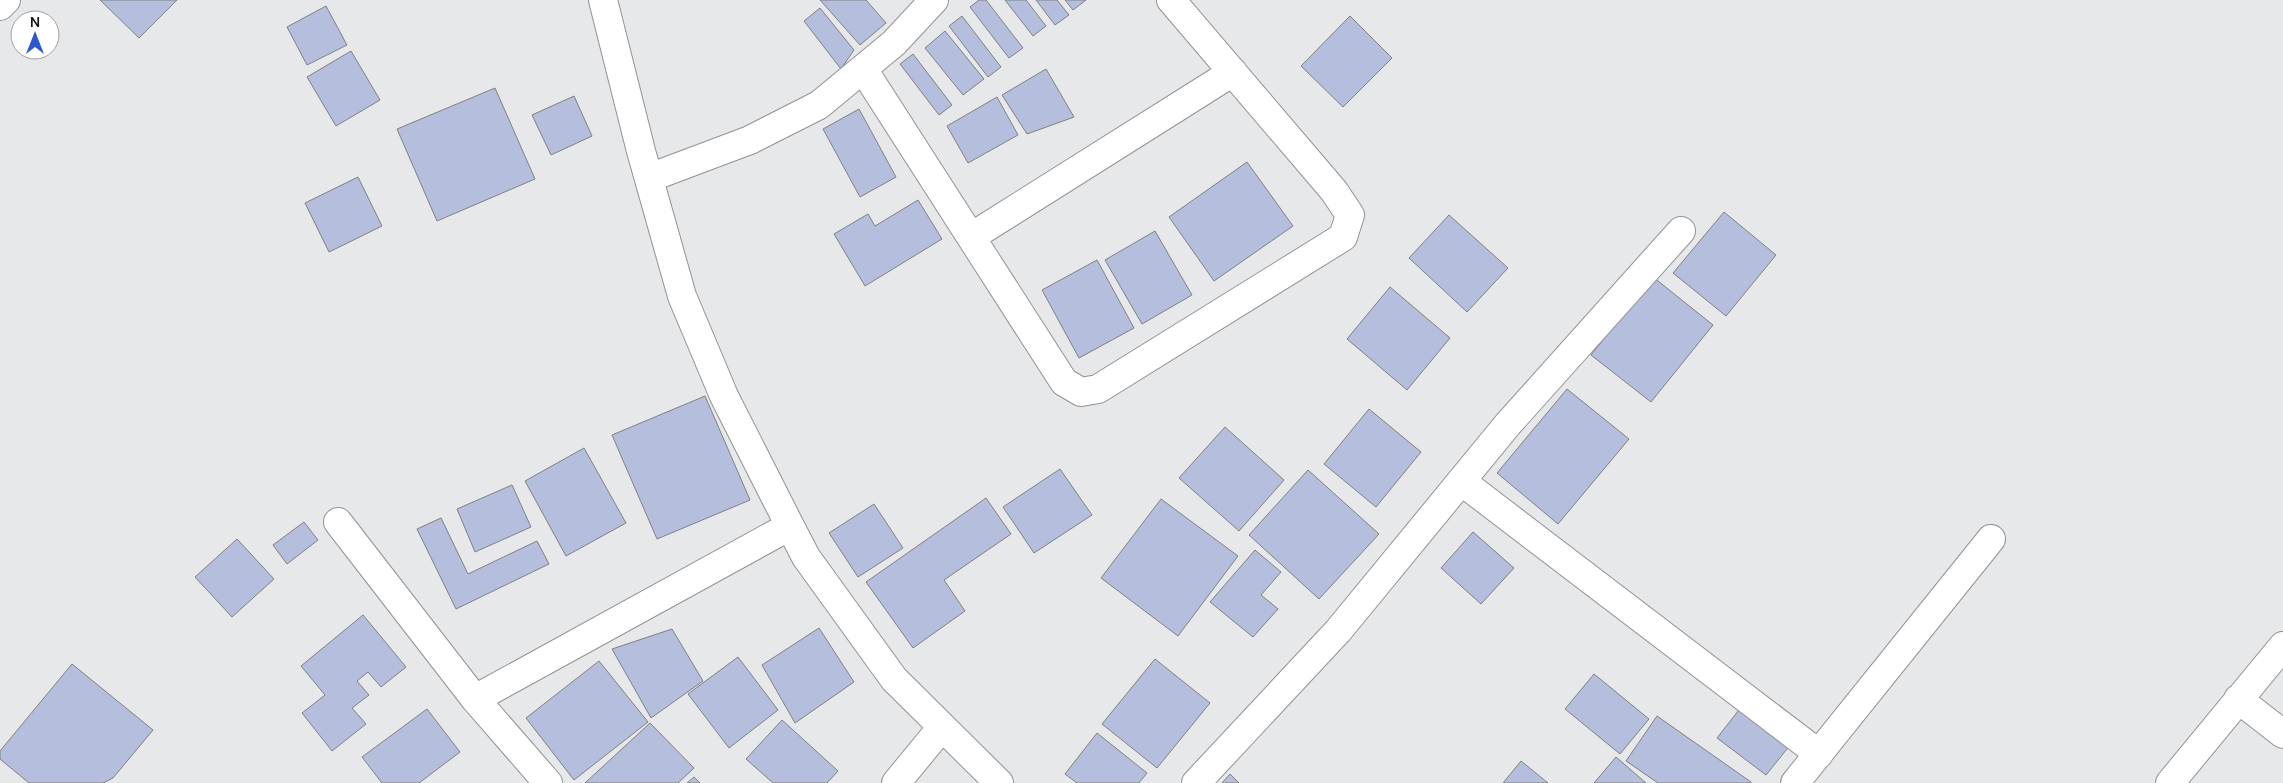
<svg xmlns="http://www.w3.org/2000/svg" width="2283" height="783" font-family="Manrope,sans-serif">
<style>
.building{fill:#b5bedc;stroke:#808083}
.lines{fill:none;stroke-linecap:round;stroke-linejoin:round}
.minor-casing{stroke:#919294;stroke-width:30}
.minor{stroke:#fff;stroke-width:28}
</style>
<rect width="100%" height="100%" fill="#e7e8ea"/>
<path class="building" d="M 100,0 L 177,0 L 139,38 Z
M 820,0 L 866,0 L 886,23 L 860,45 Z
M 979,0 L 986,0 L 1023,48 L 1009,58 L 970,7 Z
M 1005,0 L 1026,0 L 1046,26 L 1033,36 Z
M 1036,0 L 1057,0 L 1069,15 L 1055,25 Z
M 1065,0 L 1086,0 L 1073,10 Z
M 326,6 L 347,45 L 307,65 L 287,27 Z
M 820,8 L 854,50 L 841,69 L 804,21 Z
M 962,16 L 1001,67 L 988,77 L 949,26 Z
M 1350,16 L 1392,58 L 1343,107 L 1301,66 Z
M 945,31 L 984,79 L 963,95 L 925,48 Z
M 351,51 L 380,100 L 336,126 L 307,77 Z
M 913,54 L 952,105 L 939,115 L 900,64 Z
M 1046,69 L 1074,117 L 1027,134 L 1002,95 Z
M 495,88 L 535,179 L 437,221 L 397,129 Z
M 574,96 L 592,136 L 551,155 L 532,115 Z
M 997,97 L 1018,135 L 968,163 L 947,126 Z
M 859,109 L 896,177 L 860,197 L 823,129 Z
M 1247,162 L 1293,226 L 1214,281 L 1169,217 Z
M 358,177 L 382,226 L 329,252 L 305,203 Z
M 918,200 L 942,239 L 865,286 L 834,234 L 868,214 L 875,226 Z
M 1724,212 L 1776,255 L 1726,316 L 1673,273 Z
M 1449,215 L 1508,268 L 1467,312 L 1409,258 Z
M 1155,231 L 1192,295 L 1142,324 L 1105,260 Z
M 1097,260 L 1134,328 L 1079,358 L 1042,290 Z
M 1653,277 L 1713,325 L 1651,402 L 1591,355 Z
M 1390,287 L 1450,338 L 1407,390 L 1347,339 Z
M 1567,389 L 1629,439 L 1558,524 L 1497,473 Z
M 705,396 L 750,500 L 657,539 L 612,435 Z
M 1369,409 L 1421,452 L 1376,507 L 1324,464 Z
M 1225,427 L 1284,480 L 1239,531 L 1179,478 Z
M 584,448 L 626,523 L 566,556 L 525,481 Z
M 1060,469 L 1092,515 L 1034,553 L 1003,507 Z
M 1308,470 L 1379,534 L 1319,599 L 1249,535 Z
M 512,485 L 531,527 L 475,552 L 457,509 Z
M 986,498 L 1011,534 L 944,580 L 965,611 L 913,648 L 866,582 Z
M 1161,499 L 1238,556 L 1178,636 L 1101,578 Z
M 874,504 L 903,548 L 858,577 L 829,533 Z
M 441,518 L 468,574 L 537,541 L 549,564 L 456,609 L 417,529 Z
M 304,522 L 318,540 L 287,564 L 273,545 Z
M 1473,532 L 1514,568 L 1481,604 L 1441,568 Z
M 237,539 L 274,579 L 232,617 L 195,577 Z
M 1255,550 L 1281,572 L 1261,595 L 1278,609 L 1253,637 L 1210,602 Z
M 363,615 L 406,667 L 381,687 L 368,672 L 357,681 L 369,695 L 352,708 L 366,724 L 332,751 L 302,713 L 325,695 L 301,666 Z
M 819,628 L 854,682 L 795,723 L 762,665 Z
M 672,629 L 703,681 L 651,718 L 612,649 Z
M 738,657 L 778,710 L 729,748 L 688,694 Z
M 1155,659 L 1210,703 L 1157,768 L 1102,724 Z
M 599,661 L 648,722 L 574,780 L 526,718 Z
M 72,664 L 153,730 L 113,778 L 103,783 L 29,783 L 0,759 L 0,751 Z
M 1594,674 L 1649,719 L 1620,754 L 1565,709 Z
M 1742,706 L 1791,744 L 1766,775 L 1717,738 Z
M 427,709 L 460,752 L 419,783 L 382,783 L 362,757 Z
M 1657,716 L 1751,782 L 1751,783 L 1658,783 L 1626,761 Z
M 782,720 L 838,771 L 827,783 L 773,783 L 746,759 Z
M 650,723 L 694,768 L 678,783 L 585,783 Z
M 1097,733 L 1147,773 L 1139,783 L 1077,783 L 1065,774 Z
M 1616,757 L 1646,783 L 1594,783 Z
M 1521,761 L 1548,783 L 1503,783 Z
M 1230,774 L 1239,783 L 1222,783 Z
M 694,777 L 700,783 L 687,783 Z"/>
<g class="lines">
<defs>
<path id="minor" d="M 603,0 L 641,151 L 682,296 L 724,396 L 790,526 L 806,557 L 894,679 L 999,783
M 0,6 L 6,0
M 863,69 L 1064,382 L 1081,392 L 1098,389 L 1343,237 L 1350,215 L 1334,191 L 1171,0
M 649,178 L 750,140 L 819,105 L 894,43 L 934,0
M 971,237 L 1233,72
M 1461,481 L 1819,754
M 338,522 L 475,699 L 548,783
M 475,699 L 790,526
M 2238,699 L 2283,734
M 896,783 L 942,727
M 1196,783 L 1338,631 L 1508,424 L 1681,231
M 1795,783 L 1991,539
M 2170,783 L 2283,646"/>
</defs>
<use href="#minor" class="minor-casing"/>
<use href="#minor" class="minor"/>
</g>
<g transform="translate(35 35)"><circle r="24" fill="#ffffff" stroke="#a1a1a1"/>
<path d="M0-4L9 19L0 12L-9 19Z" fill="#285bc9"/>
<text y="-8" font-size="14" font-weight="bold" text-anchor="middle" fill="#141415">N</text>
</g>
</svg>
